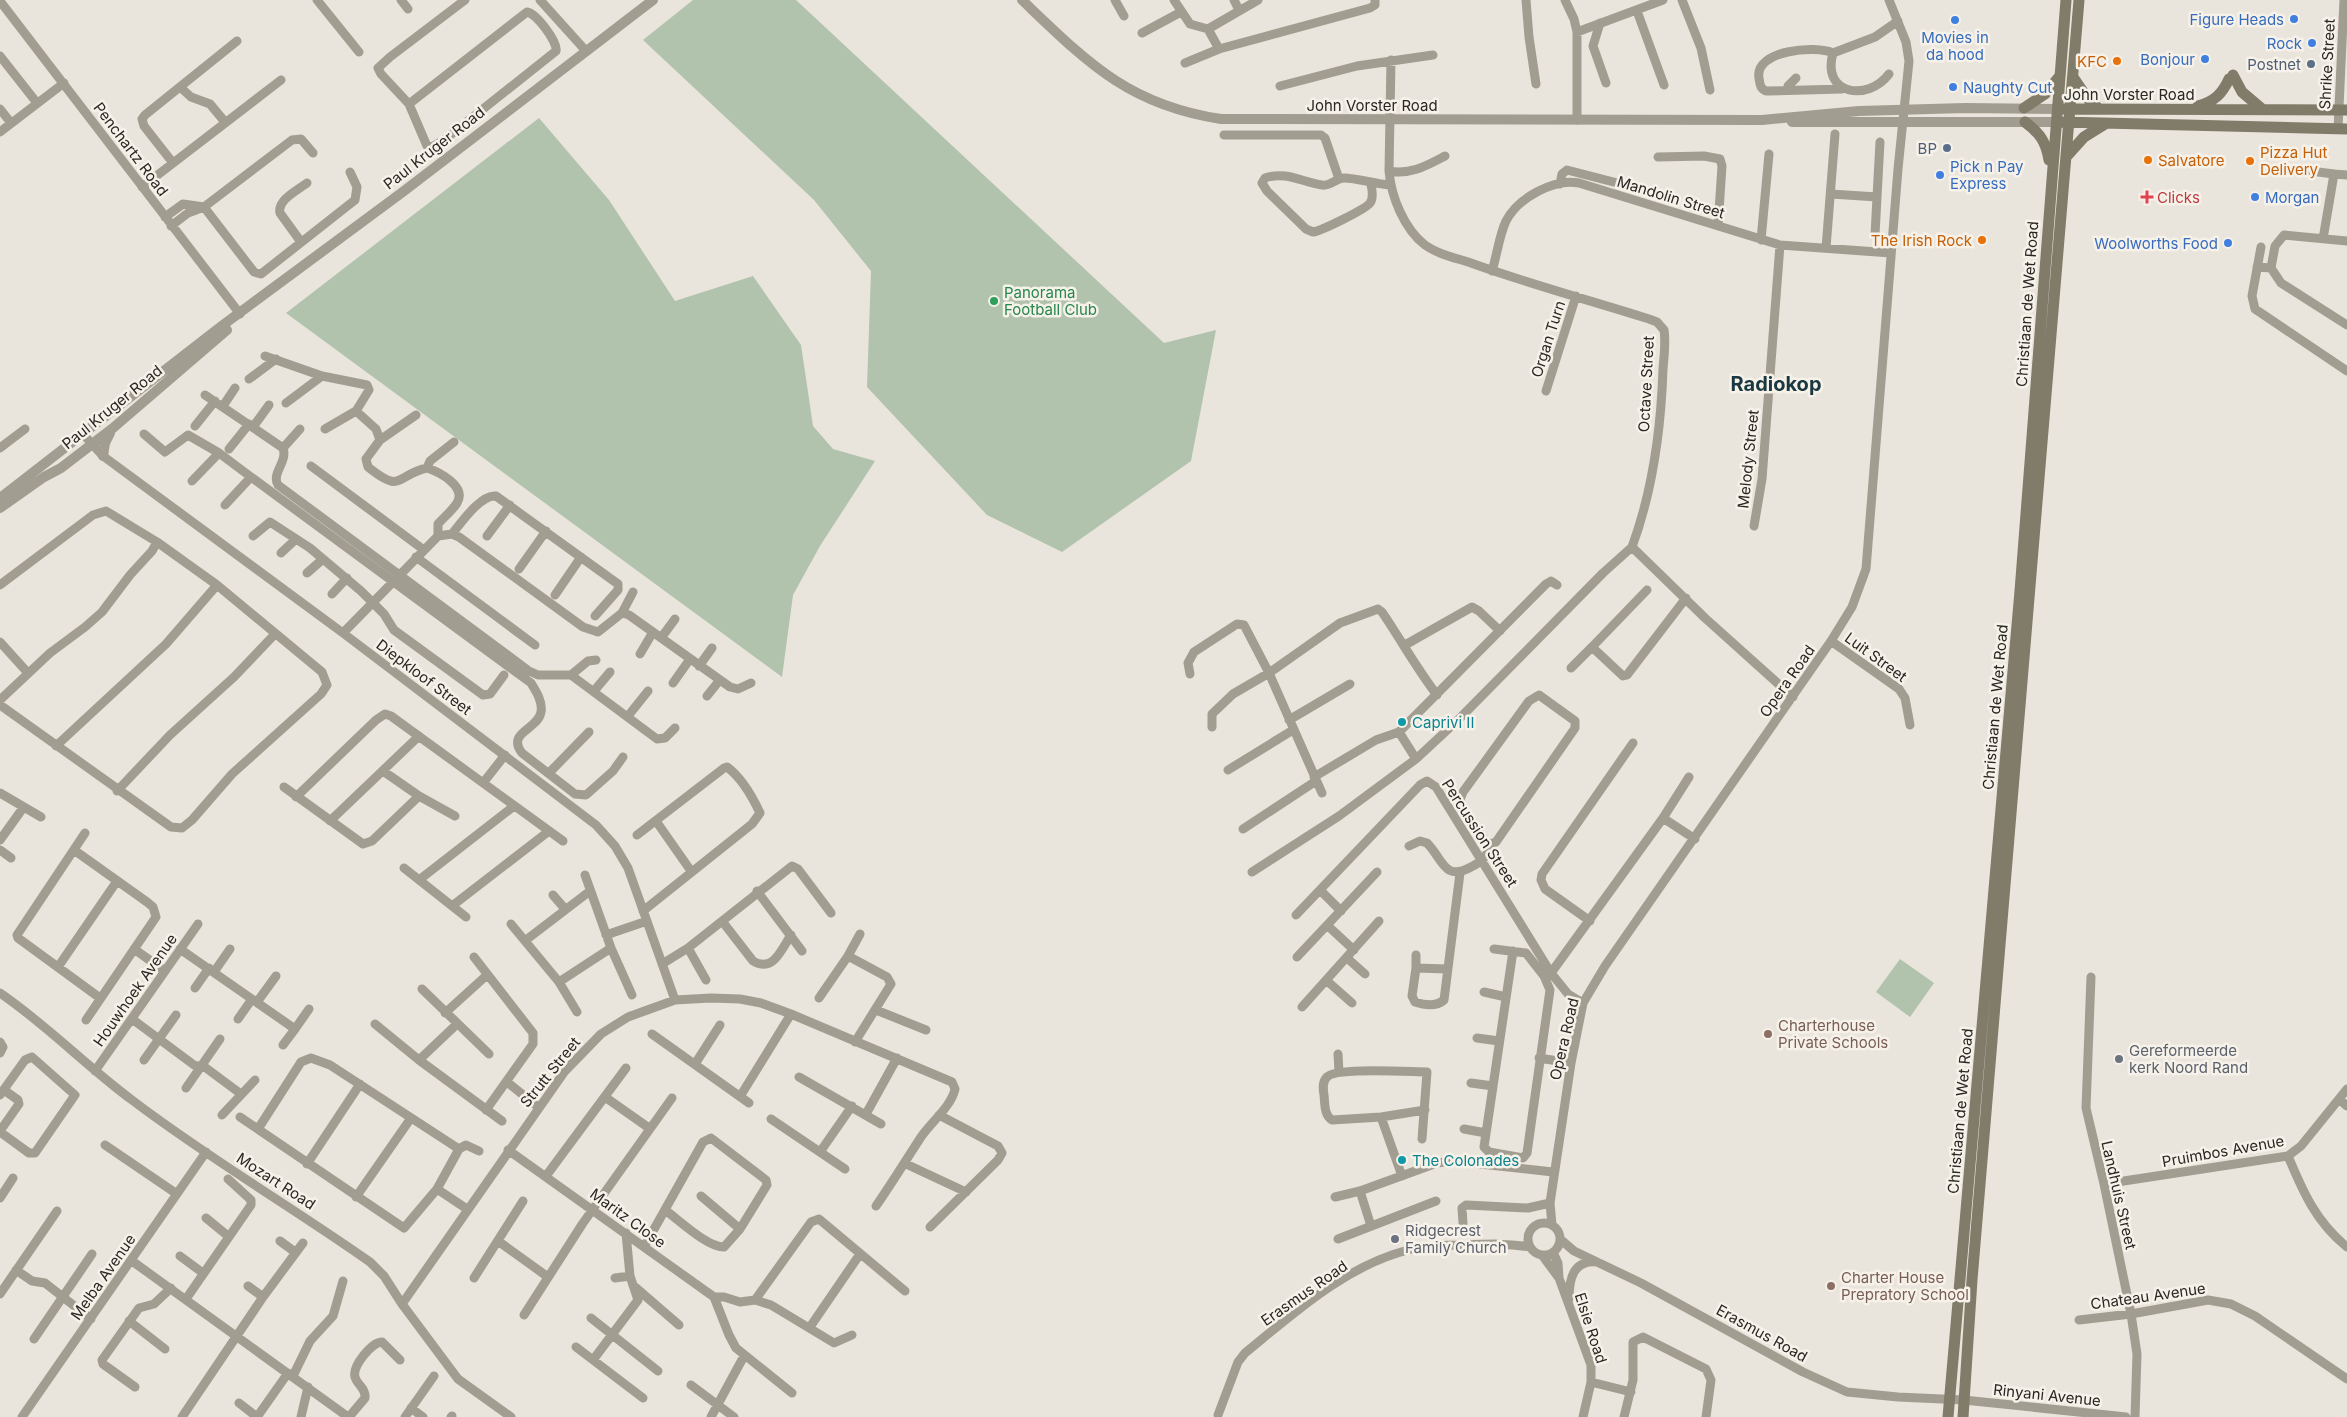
<svg xmlns="http://www.w3.org/2000/svg" width="2347" height="1417" font-family="Inter,sans-serif">
<style>
.green{fill:#b1c2ad}
.lines{fill:none;stroke-linecap:round;stroke-linejoin:round}
.minor{stroke:#a29d91;stroke-width:9}
.tertiary{stroke:#a29d91;stroke-width:10}
.secondary{stroke:#817b69;stroke-width:11}
.shop-dot{fill:#3f7fe0;stroke:#f7f2e9;stroke-width:2}
.food-dot{fill:#e8710a;stroke:#f7f2e9;stroke-width:2}
.service-dot{fill:#5c6f8a;stroke:#f7f2e9;stroke-width:2}
.health-dot{fill:#e0444e;stroke:#f7f2e9;stroke-width:2}
.leisure-dot{fill:#2e9e5b;stroke:#f7f2e9;stroke-width:2}
.culture-dot{fill:#0f9aa8;stroke:#f7f2e9;stroke-width:2}
.education-dot{fill:#8d6e63;stroke:#f7f2e9;stroke-width:2}
.worship-dot{fill:#6b7280;stroke:#f7f2e9;stroke-width:2}
.labels{text-anchor:middle;dominant-baseline:central;stroke-width:5;stroke-linejoin:round;paint-order:stroke}
.shop-label{font-size:15px;fill:#366cbe;stroke:#f7f2e9;text-anchor:end}
.food-label{font-size:15px;fill:#c56008;stroke:#f7f2e9;text-anchor:end}
.service-label{font-size:15px;fill:#4e5e75;stroke:#f7f2e9;text-anchor:end}
.street-label{font-size:15px;fill:#292723;stroke:#f7f2e9}
.health-label{font-size:15px;fill:#be3a42;stroke:#f7f2e9;text-anchor:start}
.leisure-label{font-size:15px;fill:#27864d;stroke:#f7f2e9;text-anchor:start}
.culture-label{font-size:15px;fill:#0d838f;stroke:#f7f2e9;text-anchor:start}
.education-label{font-size:15px;fill:#785e54;stroke:#f7f2e9;text-anchor:start}
.worship-label{font-size:15px;fill:#5b616d;stroke:#f7f2e9;text-anchor:start}
.district-label{font-size:20px;font-weight:bold;fill:#193841;stroke:#f7f2e9}
</style>
<rect width="100%" height="100%" fill="#eae5dc"/>
<path class="green" d="M 693,0 L 796,0 L 1164,343 L 1216,330 L 1191,461 L 1062,552 L 987,515 L 867,387 L 871,271 L 814,200 L 643,40 Z
M 539,118 L 609,200 L 675,301 L 753,276 L 801,345 L 813,426 L 833,449 L 875,461 L 820,546 L 793,595 L 782,677 L 286,313 Z
M 1900,959 L 1934,983 L 1910,1017 L 1876,992 Z"/>
<g class="lines">
<path class="minor" d="M 317,0 L 359,52
M 401,0 L 408,9
M 540,0 L 586,51
M 1115,0 L 1124,16
M 1174,0 L 1190,24 L 1208,29 L 1219,49
M 1234,0 L 1239,10
M 1526,0 L 1529,37 L 1536,84
M 1565,0 L 1574,19 L 1577,32 L 1577,120
M 1682,0 L 1701,48 L 1710,90
M 0,1 L 240,314
M 1637,11 L 1664,85
M 1600,23 L 1593,46 L 1606,83
M 1208,29 L 1258,0
M 1577,32 L 1663,0
M 1142,33 L 1181,12
M 1833,53 C 1821,95 1868,102 1889,74
M 0,56 L 37,103
M 1391,60 L 1389,171 C 1391,196 1404,229 1425,245 C 1437,254 1456,258 1471,263 C 1529,284 1589,300 1649,319 L 1657,322 L 1664,330 C 1666,342 1664,356 1663,369 C 1661,429 1653,490 1632,547 L 1705,618 L 1793,697
M 1185,63 L 1219,49 L 1370,8 L 1375,5 L 1375,0
M 1280,86 L 1357,66 L 1433,55
M 180,87 L 191,97 L 210,104 L 225,122
M 1842,89 L 1766,91 C 1760,88 1760,85 1759,78 C 1754,50 1816,45 1833,53 L 1875,37 L 1898,21
M 1788,90 L 1788,86 L 1796,78
M 409,104 L 527,12 C 536,13 558,42 556,51 L 444,140 L 432,147 L 427,146 L 409,104 L 381,74 L 378,68 L 390,57 L 465,0
M 0,109 L 11,123
M 2338,129 L 2344,0
M 0,132 L 64,83
M 1224,135 L 1321,135 L 1325,138 L 1339,179
M 1658,157 L 1704,156 L 1720,159 L 1722,166 L 1718,226
M 173,163 L 144,126 L 142,119 L 145,115 L 237,41
M 2302,170 L 2334,174
M 1389,171 C 1411,175 1426,166 1445,156
M 1371,184 C 1372,189 1374,198 1370,203 C 1366,209 1321,231 1313,232 L 1306,229 L 1267,191 L 1262,183 L 1265,178 C 1286,171 1302,182 1322,185 C 1330,187 1336,178 1344,178 C 1357,178 1375,184 1390,185
M 1560,184 L 1562,174 L 1567,170 L 1633,187
M 142,187 L 281,80
M 1831,194 L 1877,197 L 1880,142
M 165,217 L 183,204 L 204,207 L 254,272 L 261,274 L 355,200 L 357,187 L 350,172
M 171,226 L 188,213 L 204,207 L 292,140 L 301,139 L 313,153
M 1875,235 L 1877,197
M 2323,239 L 2334,174 L 2347,175
M 1761,240 L 1769,154
M 301,242 L 280,213 C 277,200 298,190 307,183
M 2261,247 L 2252,296 L 2255,309 L 2347,371
M 1826,248 L 1835,134
M 2257,267 L 2271,268 L 2275,246 L 2284,235 L 2347,241
M 2271,268 L 2281,283 L 2347,325
M 1492,271 C 1497,255 1499,236 1506,221 C 1518,198 1554,178 1579,183 L 1780,245 L 1891,253
M 265,356 L 322,376 L 367,385 L 369,390 L 356,411 L 376,429 L 380,440 L 366,459 L 368,467 C 403,495 395,475 427,468 C 440,472 467,487 457,503 C 452,511 444,517 438,524 L 438,536
M 249,379 L 276,359
M 1546,391 L 1576,296
M 205,395 L 283,448 C 288,462 271,473 278,485 L 529,671 L 538,675 L 571,675 L 588,661 L 596,660
M 286,403 L 322,376
M 223,406 L 235,388
M 195,426 L 215,401
M 253,427 L 269,405
M 325,429 L 356,411
M 83,434 L 103,456 L 343,633 L 596,825 L 615,846 L 628,868 L 675,1000
M 144,434 L 165,452 L 188,435 L 219,453
M 380,440 L 416,415
M 0,448 L 25,429
M 283,448 L 300,429
M 229,449 L 249,424
M 311,466 L 424,550
M 427,468 L 430,461 L 454,442
M 192,481 L 219,453 L 251,477
M 225,505 L 251,477 L 531,683 C 536,691 543,702 541,712 C 538,730 506,732 522,753 L 575,794 L 586,795 L 613,771 L 623,757
M 1754,526 L 1762,479 L 1780,245
M 452,534 C 461,523 481,494 496,496 L 618,584 L 618,590 L 595,616
M 253,536 L 270,522 L 310,548 L 361,591 L 384,614 L 394,630 L 483,695 L 490,694 L 504,675
M 487,536 L 510,505
M 281,553 L 296,539
M 416,557 L 535,645
M 519,569 L 546,531
M 307,573 L 323,559
M 0,585 L 93,515 L 106,511 L 157,542 L 217,585 L 322,672 L 327,685 L 321,694 L 232,774 L 192,820 L 182,828 L 171,827 L 0,705
M 1647,590 L 1592,647 L 1623,676 L 1627,675 L 1686,598
M 332,594 L 347,578
M 555,595 L 581,557
M 622,613 L 633,592
M 343,633 L 438,536 L 452,534 L 459,537 L 583,627 L 598,632 L 622,613 L 629,615 L 730,687 L 738,689 L 751,683
M 661,638 L 675,619
M 1831,641 L 1899,689 L 1905,698 L 1910,725
M 0,642 L 28,673
M 1405,645 L 1472,607 L 1479,611 L 1500,631
M 640,654 L 653,632
M 699,666 L 712,648
M 1571,668 L 1592,647
M 1190,674 L 1188,663 L 1194,652 L 1237,624 L 1244,625 L 1269,673 L 1322,793
M 571,675 L 657,739 L 665,738 L 675,728
M 673,683 L 690,659
M 594,691 L 610,672
M 707,696 L 719,681
M 0,700 L 50,653 L 85,627 L 102,612 L 130,575 L 152,551 L 157,542
M 628,716 L 648,691
M 1289,720 L 1350,684
M 1212,727 L 1212,714 L 1233,694 L 1269,673 L 1340,623 L 1378,609 L 1382,612 C 1401,640 1417,669 1437,695
M 1399,732 L 1416,759
M 56,746 L 166,644 L 217,585
M 1228,770 L 1293,730
M 383,771 L 419,796 L 455,816
M 549,773 L 589,732
M 1314,777 L 1376,740 L 1399,732 L 1546,584 L 1551,581 L 1557,585
M 483,783 L 505,755
M 284,787 L 363,844 L 372,841 L 419,796
M 117,791 L 170,735 L 234,677 L 275,634
M 0,793 L 41,817
M 296,797 L 376,720 L 385,714 L 391,716 L 563,841
M 1663,818 L 1695,839
M 330,821 L 419,736
M 656,821 L 691,871
M 1243,829 L 1316,781
M 85,833 L 17,935 L 18,938 L 100,998
M 637,835 L 724,768 L 727,767 C 742,778 753,798 760,813 L 752,824 L 643,911
M 0,840 L 23,808
M 1409,846 L 1420,841 L 1427,843 C 1443,859 1444,882 1471,867 C 1483,861 1487,856 1491,844 L 1496,842 L 1575,728 L 1575,721 L 1539,695 L 1529,701 L 1463,792 L 1460,800 L 1462,806 L 1486,842 L 1491,844
M 0,850 L 11,858
M 74,850 L 147,902 L 153,907 L 156,917 L 86,1020
M 404,868 L 466,917
M 1252,872 L 1339,816 L 1416,759 L 1458,720 L 1603,573 L 1632,547
M 585,875 L 611,948 L 632,995
M 419,880 L 514,806
M 1320,890 L 1341,911
M 757,891 L 802,951
M 553,895 L 565,909
M 452,906 L 549,831
M 1296,915 L 1420,785 L 1427,781 L 1436,787 L 1551,973 L 1568,994 L 1583,1003
M 722,921 L 753,961 C 773,973 781,950 791,935
M 1590,921 L 1545,889 L 1541,880 L 1542,874 L 1633,743
M 511,924 L 559,982 L 577,1012
M 1328,926 L 1354,950
M 606,935 L 647,921
M 526,940 L 590,891
M 688,948 L 706,980
M 134,949 L 165,971
M 180,949 L 295,1029 L 283,1045
M 1494,949 L 1526,953 L 1544,976 L 1550,990 L 1527,1153 L 1523,1158 L 1489,1152 L 1484,1147 L 1513,951
M 1416,955 L 1416,968 L 1447,969
M 848,956 L 887,977 L 891,984 L 855,1042
M 474,957 L 533,1033 L 533,1044 L 486,1110
M 1297,957 L 1377,872
M 1347,958 L 1365,974
M 662,964 L 688,948 L 792,866 L 798,869 L 831,913
M 58,967 L 117,881
M 1416,968 L 1412,996 L 1415,1002 C 1424,1005 1436,1007 1444,1000 L 1460,873
M 214,972 L 230,949
M 1551,973 L 1663,818 L 1689,777
M 2091,977 L 2086,1108 L 2104,1184 L 2131,1314 L 2137,1354 L 2135,1417
M 1326,980 L 1352,1003
M 559,982 L 611,948
M 195,988 L 209,968
M 422,989 L 489,1054
M 1484,992 L 1506,997
M 0,993 C 47,1025 86,1066 132,1100 C 208,1158 292,1207 370,1262 L 384,1276 L 402,1304 L 458,1379 L 511,1417
M 819,998 L 848,956 L 860,934
M 257,1002 L 276,976
M 1302,1007 L 1379,921
M 876,1010 L 926,1030
M 445,1013 L 487,975
M 132,1019 L 194,1065 L 206,1068 L 241,1094
M 238,1019 L 252,999
M 375,1024 L 419,1060 L 502,1121
M 295,1029 L 309,1009
M 652,1034 L 749,1103
M 1477,1038 L 1499,1041
M 0,1042 L 3,1047 L 0,1053
M 1338,1054 L 1339,1072
M 1539,1058 L 1571,1063
M 144,1060 L 176,1015
M 419,1060 L 457,1024
M 695,1064 L 720,1025
M 95,1071 L 198,924
M 799,1077 L 881,1124
M 507,1082 L 538,1107
M 1471,1083 L 1493,1086
M 186,1088 L 220,1039
M 0,1095 L 25,1060 L 32,1057 L 75,1095 L 35,1153 L 29,1153 L 0,1132
M 741,1095 L 791,1014
M 605,1097 L 649,1128
M 2339,1099 L 2347,1106
M 866,1114 L 897,1058
M 222,1115 L 255,1080
M 240,1117 L 404,1228 L 437,1189 L 459,1149 L 466,1145 L 479,1151
M 1381,1117 L 1402,1176
M 771,1119 L 845,1169
M 258,1129 L 301,1062 L 311,1058 L 330,1065 L 459,1149
M 1464,1129 L 1486,1133
M 0,1131 L 19,1104 L 18,1100 L 4,1090
M 1422,1139 L 1427,1072 C 1411,1072 1336,1067 1327,1077 C 1322,1082 1323,1089 1324,1095 C 1325,1104 1324,1115 1332,1120 L 1381,1117 L 1425,1110
M 105,1145 L 177,1194
M 508,1150 L 714,1297 L 729,1335 L 736,1348 L 792,1393
M 820,1152 L 852,1106
M 2288,1156 C 2303,1192 2316,1222 2347,1247
M 307,1164 L 360,1084
M 906,1164 L 966,1192
M 546,1176 L 626,1068
M 2104,1184 L 2288,1156 L 2301,1146 L 2347,1089
M 437,1189 L 467,1209
M 1360,1191 L 1371,1226
M 701,1196 L 740,1229
M 356,1197 L 411,1118
M 1335,1197 L 1360,1191 L 1437,1163 L 1453,1161 L 1553,1172
M 0,1198 L 13,1178
M 206,1218 L 228,1236
M1528 1239a16 16 0 1 1 32 0a16 16 0 1 1-32 0Z
M 1463,1223 L 1462,1208 L 1466,1205 L 1528,1208 L 1550,1203
M 1552,1225 L 1550,1203 L 1571,1063 L 1583,1003 L 1605,966 L 1831,641 L 1852,607 L 1866,569 L 1898,169 L 1909,61 L 1906,42 L 1889,0
M 930,1227 L 998,1160 L 1002,1153 L 998,1146 L 939,1115
M 1338,1239 L 1436,1201
M 1560,1239 L 1574,1251 L 1641,1283 L 1803,1372 L 1847,1392 L 1898,1397 L 1964,1400 L 2126,1417
M 280,1241 L 295,1252
M 498,1241 L 548,1277
M 644,1247 L 703,1142 L 711,1138 L 766,1180 L 767,1185 L 740,1229 L 724,1247 C 707,1247 679,1220 665,1210
M 1553,1252 L 1558,1263 L 1559,1278
M 1542,1255 L 1559,1278 L 1591,1365 L 1591,1382 L 1583,1417
M 180,1256 L 203,1273
M 132,1261 L 348,1417
M 16,1270 L 32,1281 L 45,1283 L 91,1319
M 474,1278 L 523,1201
M 615,1278 L 630,1276
M 248,1286 L 263,1297
M 635,1287 L 679,1325
M 0,1294 L 57,1211
M 714,1297 L 724,1297 L 740,1302 L 755,1300 L 771,1305 L 834,1343 L 852,1335
M 186,1299 L 251,1205 L 251,1200 L 228,1179
M 1569,1299 C 1569,1279 1573,1260 1597,1262
M 755,1300 L 811,1222 L 819,1219 L 905,1291
M 402,1304 L 565,1071 L 601,1034 L 628,1017 L 675,1000 L 711,998 L 740,999 L 761,1003 L 791,1014 L 952,1082 L 955,1089 C 951,1107 931,1122 921,1137 C 906,1160 892,1183 876,1206
M 524,1315 L 583,1223 L 672,1098
M 591,1318 L 658,1371
M 2079,1320 L 2131,1314 L 2208,1300 L 2231,1304 L 2255,1316 L 2347,1379
M 129,1321 L 165,1349
M 810,1327 L 860,1254
M 34,1339 L 92,1254
M 576,1347 L 643,1398
M 593,1360 L 638,1300 L 630,1276 L 626,1233
M 293,1376 L 310,1341 L 333,1316 L 343,1281
M 1591,1382 L 1631,1392
M 691,1385 L 734,1417
M 135,1387 L 103,1364 L 102,1360 L 139,1308 L 154,1304 L 171,1288
M 239,1403 L 257,1417
M 411,1408 L 423,1417
M 1218,1415 L 1238,1362 L 1245,1353 C 1294,1313 1345,1266 1408,1250 C 1427,1245 1446,1245 1465,1245 C 1487,1244 1508,1243 1530,1247
M 22,1417 L 206,1152
M 182,1417 L 263,1297 L 303,1243
M 257,1417 L 288,1373
M 301,1417 L 308,1387
M 349,1417 L 365,1398 C 366,1388 357,1385 355,1377 C 352,1366 372,1342 382,1342 L 400,1360
M 405,1417 L 434,1376
M 451,1417 L 452,1416
M 711,1417 L 744,1356
M 1624,1417 L 1633,1380 L 1633,1342 L 1643,1337 L 1706,1369 L 1711,1380 L 1706,1417"/>
<path class="tertiary" d="M 1022,0 C 1087,62 1128,105 1221,119 L 1762,120 L 1859,111 L 1965,108 L 2057,109
M 1792,122 L 2056,122
M 103,456 L 105,443 L 110,433
M 0,498 L 223,325 L 404,191 L 653,0
M 0,508 L 44,477 L 61,468 L 113,428 L 227,330"/>
<path class="secondary" d="M 2233,75 L 2242,92 L 2262,109
M 2073,77 L 2088,99 L 2099,109
M 2198,106 C 2215,101 2222,94 2229,79
M 2024,108 L 2045,94 L 2059,77
M 2064,109 L 2347,110
M 2025,122 C 2040,133 2046,142 2049,160
M 2061,122 L 2347,129
M 2066,157 L 2084,137 L 2105,124
M 1948,1417 L 2020,591 L 2066,0
M 1963,1417 L 1972,1280 L 2079,0"/>
</g>
<g class="shop-dot">
<circle cx="2294" cy="19" r="5"/>
<circle cx="1955" cy="20" r="5"/>
<circle cx="2312" cy="43" r="5"/>
<circle cx="2205" cy="59" r="5"/>
<circle cx="1953" cy="87" r="5"/>
<circle cx="1940" cy="175" r="5"/>
<circle cx="2255" cy="197" r="5"/>
<circle cx="2228" cy="243" r="5"/>
</g>
<g class="food-dot">
<circle cx="2117" cy="61" r="5"/>
<circle cx="2148" cy="160" r="5"/>
<circle cx="2250" cy="161" r="5"/>
<circle cx="1982" cy="240" r="5"/>
</g>
<g class="service-dot">
<circle cx="2311" cy="64" r="5"/>
<circle cx="1947" cy="148" r="5"/>
</g>
<path class="health-dot" d="M2144.5 189.5h5v5h5v5h-5v5h-5v-5h-5v-5h5z"/>
<circle class="leisure-dot" cx="994" cy="301" r="5"/>
<g class="culture-dot">
<circle cx="1402" cy="722" r="5"/>
<circle cx="1402" cy="1160" r="5"/>
</g>
<g class="education-dot">
<circle cx="1768" cy="1034" r="5"/>
<circle cx="1831" cy="1286" r="5"/>
</g>
<g class="worship-dot">
<circle cx="2119" cy="1059" r="5"/>
<circle cx="1395" cy="1239" r="5"/>
</g>
<g class="labels">
<g class="shop-label">
<text x="2284" y="19">Figure Heads</text>
<text x="1955" y="37" text-anchor="middle">Movies in<tspan x="1955" dy="17">da hood</tspan></text>
<text x="2302" y="43">Rock</text>
<text x="2195" y="59">Bonjour</text>
<text x="1963" y="87" text-anchor="start">Naughty Cut</text>
<text x="1950" y="166" text-anchor="start">Pick n Pay<tspan x="1950" dy="17">Express</tspan></text>
<text x="2265" y="197" text-anchor="start">Morgan</text>
<text x="2218" y="243">Woolworths Food</text>
</g>
<g class="food-label">
<text x="2107" y="61">KFC</text>
<text x="2260" y="152" text-anchor="start">Pizza Hut<tspan x="2260" dy="17">Delivery</tspan></text>
<text x="2158" y="160" text-anchor="start">Salvatore</text>
<text x="1972" y="240">The Irish Rock</text>
</g>
<g class="service-label">
<text x="2301" y="64">Postnet</text>
<text x="1937" y="148">BP</text>
</g>
<g class="street-label">
<text transform="translate(2327 64) rotate(-87)">Shrike Street</text>
<text x="2129" y="94">John Vorster Road</text>
<text x="1372" y="105">John Vorster Road</text>
<text transform="translate(434 148) rotate(-38)">Paul Kruger Road</text>
<text transform="translate(131 149) rotate(53)">Penchartz Road</text>
<text transform="translate(1671 197) rotate(17)">Mandolin Street</text>
<text transform="translate(2027 304) rotate(-86)">Christiaan de Wet Road</text>
<text transform="translate(1548 339) rotate(-72)">Organ Turn</text>
<text transform="translate(1646 384) rotate(-87)">Octave Street</text>
<text transform="translate(112 407) rotate(-39)">Paul Kruger Road</text>
<text transform="translate(1748 459) rotate(-84)">Melody Street</text>
<text transform="translate(1876 657) rotate(36)">Luit Street</text>
<text transform="translate(424 677) rotate(37)">Diepkloof Street</text>
<text transform="translate(1787 681) rotate(-55)">Opera Road</text>
<text transform="translate(1995 707) rotate(-85)">Christiaan de Wet Road</text>
<text transform="translate(1480 833) rotate(57)">Percussion Street</text>
<text transform="translate(135 990) rotate(-55)">Houwhoek Avenue</text>
<text transform="translate(1564 1039) rotate(-77)">Opera Road</text>
<text transform="translate(550 1072) rotate(-51)">Strutt Street</text>
<text transform="translate(1960 1111) rotate(-85)">Christiaan de Wet Road</text>
<text transform="translate(2223 1151) rotate(-10)">Pruimbos Avenue</text>
<text transform="translate(276 1181) rotate(33)">Mozart Road</text>
<text transform="translate(2119 1195) rotate(77)">Landhuis Street</text>
<text transform="translate(628 1218) rotate(36)">Maritz Close</text>
<text transform="translate(103 1277) rotate(-55)">Melba Avenue</text>
<text transform="translate(1304 1293) rotate(-35)">Erasmus Road</text>
<text transform="translate(2148 1296) rotate(-8)">Chateau Avenue</text>
<text transform="translate(1591 1328) rotate(72)">Elsie Road</text>
<text transform="translate(1762 1333) rotate(29)">Erasmus Road</text>
<text transform="translate(2047 1395) rotate(6)">Rinyani Avenue</text>
</g>
<g class="health-label">
<text x="2157" y="197">Clicks</text>
</g>
<g class="leisure-label">
<text x="1004" y="292">Panorama<tspan x="1004" dy="17">Football Club</tspan></text>
</g>
<g class="culture-label">
<text x="1412" y="722">Caprivi II</text>
<text x="1412" y="1160">The Colonades</text>
</g>
<g class="education-label">
<text x="1778" y="1025">Charterhouse<tspan x="1778" dy="17">Private Schools</tspan></text>
<text x="1841" y="1277">Charter House<tspan x="1841" dy="17">Prepratory School</tspan></text>
</g>
<g class="worship-label">
<text x="2129" y="1050">Gereformeerde<tspan x="2129" dy="17">kerk Noord Rand</tspan></text>
<text x="1405" y="1230">Ridgecrest<tspan x="1405" dy="17">Family Church</tspan></text>
</g>
<g class="district-label">
<text x="1776" y="384">Radiokop</text>
</g>
</g>
</svg>
